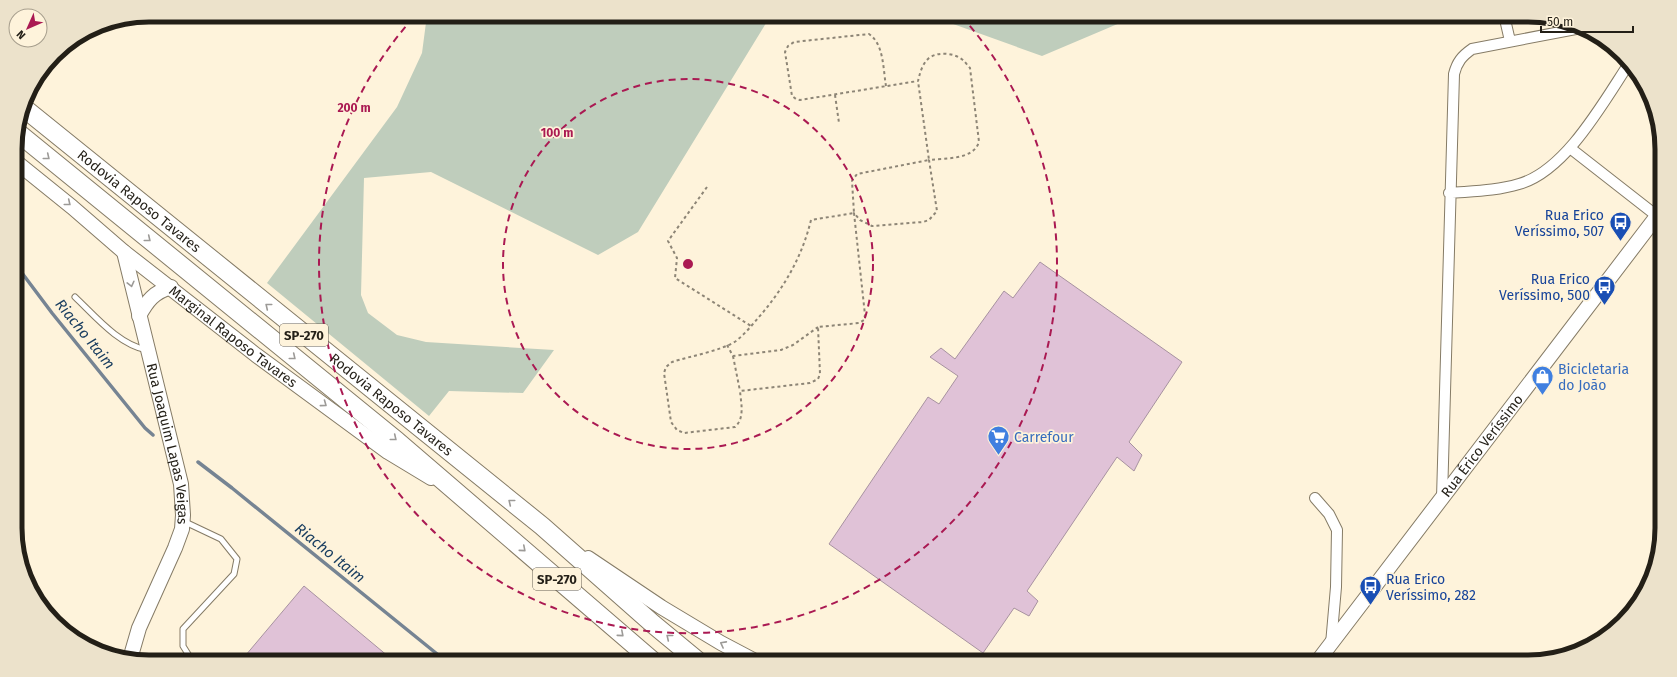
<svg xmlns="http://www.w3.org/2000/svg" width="1677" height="677" font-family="'Fira Sans',sans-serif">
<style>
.green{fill:#bfcdbc}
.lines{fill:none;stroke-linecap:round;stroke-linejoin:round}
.stream{stroke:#768493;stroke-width:3.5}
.building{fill:#e0c2d7;stroke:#a792a0}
.lane-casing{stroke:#857b66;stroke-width:7}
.street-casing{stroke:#857b66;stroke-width:12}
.secondary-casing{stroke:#857b66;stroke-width:16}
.highway-casing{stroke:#857b66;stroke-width:20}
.path{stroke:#8d8576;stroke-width:2;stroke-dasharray:3 3;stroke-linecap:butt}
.lane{stroke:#fff;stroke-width:5}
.street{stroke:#fff;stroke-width:10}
.secondary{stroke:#fff;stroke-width:14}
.highway{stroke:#fff;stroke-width:18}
.oneway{stroke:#9c9a97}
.ring{fill:none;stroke:#aa1952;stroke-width:2;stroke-dasharray:7 5}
.labels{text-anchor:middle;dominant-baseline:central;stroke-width:3.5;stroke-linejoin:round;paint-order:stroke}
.shield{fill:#fef3db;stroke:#655f52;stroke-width:1}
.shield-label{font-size:13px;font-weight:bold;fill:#231f17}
.street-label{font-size:14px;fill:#231f17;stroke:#fef3db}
.transit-label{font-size:14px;fill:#164399;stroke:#fef3db;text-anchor:end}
.shop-label{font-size:14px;fill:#366cbe;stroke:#fef3db;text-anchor:start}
.water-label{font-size:15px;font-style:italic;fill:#1a3e60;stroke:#fef3db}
.rim{fill:none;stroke:#231f17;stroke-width:5}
.centre{fill:#aa1952;stroke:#fef3db;stroke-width:2}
.ring-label{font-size:12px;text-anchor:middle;font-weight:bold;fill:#aa1952;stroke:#fef3db;stroke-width:3.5;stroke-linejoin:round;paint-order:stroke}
</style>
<rect width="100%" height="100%" fill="#fef3db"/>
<path class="green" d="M 427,15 L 771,15 L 638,232 L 598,255 L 431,172 L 364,178 L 361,295 L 368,313 L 397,335 L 426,342 L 554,350 L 523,393 L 449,391 L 429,416 L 267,283 L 397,107 L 422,53 Z
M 928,15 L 1182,15 L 1127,20 L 1042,56 Z"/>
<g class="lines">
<path class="stream" d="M 16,265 L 52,313 L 145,428 L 153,435
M 198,462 L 232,488 L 447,662"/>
</g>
<path class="building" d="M 1040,262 L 1182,362 L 1129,442 L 1142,455 L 1134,471 L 1117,457 L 1027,591 L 1038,601 L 1029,616 L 1014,608 L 983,653 L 829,544 L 928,397 L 939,404 L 958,376 L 930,357 L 941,348 L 955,359 L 1004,291 L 1013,298 Z
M 304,586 L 395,662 L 240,662 Z"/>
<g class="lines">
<defs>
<path id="lane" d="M 75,297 C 95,316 119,345 147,350
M 183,521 L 221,539 L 237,559 L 234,574 L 183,629 L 183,646 L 193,662"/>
<path id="street" d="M 1504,15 L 1510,41
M 1570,148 L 1657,216 L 1661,211
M 1449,193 C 1473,191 1496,191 1519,184 C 1566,171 1604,101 1630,62
M 1315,498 L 1329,514 L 1337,530 L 1336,587 L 1331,644
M 1442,498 L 1454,74 C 1457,62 1462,56 1472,49 L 1581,28"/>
<g id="secondary">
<path id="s1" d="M 15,161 L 72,207 L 124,252 L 256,355 L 388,452 L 431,478"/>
<path id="s2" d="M 124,252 L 181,484 L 183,515 L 182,529 L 175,548 L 139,628 L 130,659"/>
<path d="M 139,316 C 147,301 154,292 171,287"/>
<path d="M 588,558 L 661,607 L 721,643 L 757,662"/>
<path id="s3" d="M 1317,662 L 1657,216 L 1661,219"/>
</g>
<g id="highway">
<path id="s4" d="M 24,108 L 542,526 L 653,624 L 699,662"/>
<path d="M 17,132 L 397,441 L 654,662"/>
</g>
</defs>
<use href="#lane" class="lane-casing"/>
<use href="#street" class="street-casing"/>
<use href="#secondary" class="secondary-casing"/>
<use href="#highway" class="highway-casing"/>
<path class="path" d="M 886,86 C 883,69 884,44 869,34 L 794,42 L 788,46 L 785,52 L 792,96 L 796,99 L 800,100 L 918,81 C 920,73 922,64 929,58 C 938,51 956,53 964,61 C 966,63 968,66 970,68 L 979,142 C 973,160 946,158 929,160 L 937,211 L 929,220 L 923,222 L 872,226 L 860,220 L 854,213 L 865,315 L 864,320 L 859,323 L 818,327 L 820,374 L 818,379 L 810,383 L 740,391 C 741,403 745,418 735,427 L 684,433 L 677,430 L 671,422 L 664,373 L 666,367 L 672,362 C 690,356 721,351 736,341 C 745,334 752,325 759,317 C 784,288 802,257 811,220 L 854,213 L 852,181 L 857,174 L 929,160 L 918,81
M 835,95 L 839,123
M 707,187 L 668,241 L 677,258 L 675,278 L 751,326
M 727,345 L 733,356 L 781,350 L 793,345 L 818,327
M 733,356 L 740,391"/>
<use href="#lane" class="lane"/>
<use href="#street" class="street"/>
<use href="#secondary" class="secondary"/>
<use href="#highway" class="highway"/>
</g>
<defs><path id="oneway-chevron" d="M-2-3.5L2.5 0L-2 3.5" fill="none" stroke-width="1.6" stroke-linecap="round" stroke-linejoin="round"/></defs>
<g class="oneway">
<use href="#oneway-chevron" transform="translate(47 157) rotate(39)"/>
<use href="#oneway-chevron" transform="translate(68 203) rotate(39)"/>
<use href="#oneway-chevron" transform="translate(148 239) rotate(39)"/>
<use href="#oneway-chevron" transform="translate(131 284) rotate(76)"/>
<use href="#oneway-chevron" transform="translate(268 306) rotate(-141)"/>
<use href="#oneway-chevron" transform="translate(293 357) rotate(39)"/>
<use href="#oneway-chevron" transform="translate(324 404) rotate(36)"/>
<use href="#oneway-chevron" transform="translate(394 438) rotate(39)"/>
<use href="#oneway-chevron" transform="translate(511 502) rotate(-141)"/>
<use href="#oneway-chevron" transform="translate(523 549) rotate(41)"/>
<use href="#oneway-chevron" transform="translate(621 634) rotate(41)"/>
<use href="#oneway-chevron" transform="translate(669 637) rotate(-141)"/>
<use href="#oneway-chevron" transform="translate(723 644) rotate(-152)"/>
</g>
<g class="ring">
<circle cx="688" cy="264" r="185"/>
<path d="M962 17A369 369 0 1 1 414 17"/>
</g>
<defs>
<symbol id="bus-pin" viewBox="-11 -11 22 30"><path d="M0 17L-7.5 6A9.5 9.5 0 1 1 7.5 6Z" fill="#1a4fb4" stroke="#fef3db"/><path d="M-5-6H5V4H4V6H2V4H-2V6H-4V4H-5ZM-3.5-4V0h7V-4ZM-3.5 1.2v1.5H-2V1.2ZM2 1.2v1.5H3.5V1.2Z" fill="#fff"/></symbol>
<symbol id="shop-pin" viewBox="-11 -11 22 30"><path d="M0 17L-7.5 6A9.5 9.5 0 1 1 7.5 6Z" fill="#3f7fe0" stroke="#fef3db"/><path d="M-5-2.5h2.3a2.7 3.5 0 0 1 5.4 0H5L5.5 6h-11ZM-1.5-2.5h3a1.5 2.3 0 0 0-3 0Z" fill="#fff"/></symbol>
<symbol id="supermarket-pin" viewBox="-11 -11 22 30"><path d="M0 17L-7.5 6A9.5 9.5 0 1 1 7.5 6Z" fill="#3f7fe0" stroke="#fef3db"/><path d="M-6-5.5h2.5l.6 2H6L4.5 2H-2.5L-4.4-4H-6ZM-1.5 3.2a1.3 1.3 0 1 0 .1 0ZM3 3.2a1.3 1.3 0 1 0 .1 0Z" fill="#fff"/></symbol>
</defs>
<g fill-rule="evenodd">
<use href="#bus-pin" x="1608" y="210" width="25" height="34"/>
<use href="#bus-pin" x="1592" y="274" width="25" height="34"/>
<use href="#shop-pin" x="1530" y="364" width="25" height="34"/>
<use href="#supermarket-pin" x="986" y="424" width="25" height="34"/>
<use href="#bus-pin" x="1358" y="574" width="25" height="34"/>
</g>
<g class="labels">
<g class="shield">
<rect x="280" y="324" width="48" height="22" rx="3"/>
<rect x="533" y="568" width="48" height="22" rx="3"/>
</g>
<g class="shield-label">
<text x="304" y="335">SP-270</text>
<text x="557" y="579">SP-270</text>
</g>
<g class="street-label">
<text stroke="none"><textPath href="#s4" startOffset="148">Rodovia Raposo Tavares</textPath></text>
<text stroke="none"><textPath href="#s1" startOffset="280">Marginal Raposo Tavares</textPath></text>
<text stroke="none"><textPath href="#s4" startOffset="472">Rodovia Raposo Tavares</textPath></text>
<text stroke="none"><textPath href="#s2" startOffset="197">Rua Joaquim Lapas Veigas</textPath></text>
<text stroke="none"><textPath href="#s3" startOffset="272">Rua Érico Veríssimo</textPath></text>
</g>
<g class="transit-label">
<text x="1604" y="215">Rua Erico<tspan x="1604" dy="16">Veríssimo, 507</tspan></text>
<text x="1590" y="279">Rua Erico<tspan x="1590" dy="16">Veríssimo, 500</tspan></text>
<text x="1386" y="579" text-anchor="start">Rua Erico<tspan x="1386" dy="16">Veríssimo, 282</tspan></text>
</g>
<g class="shop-label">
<text x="1558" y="369">Bicicletaria<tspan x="1558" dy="16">do João</tspan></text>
<text x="1014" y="437">Carrefour</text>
</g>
<g class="water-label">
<text transform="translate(85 334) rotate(51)">Riacho Itaim</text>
<text transform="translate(330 553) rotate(39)">Riacho Itaim</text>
</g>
</g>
<path d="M0 0H1677V677H0ZM149 22H1528A127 127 0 0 1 1655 149V528A127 127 0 0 1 1528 655H149A127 127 0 0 1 22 528V149A127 127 0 0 1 149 22Z" fill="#ece2cb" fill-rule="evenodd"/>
<path class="rim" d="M149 22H1528A127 127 0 0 1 1655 149V528A127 127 0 0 1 1528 655H149A127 127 0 0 1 22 528V149A127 127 0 0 1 149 22Z"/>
<circle cx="688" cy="264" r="6" class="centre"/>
<g class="ring-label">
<text x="354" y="112">200 m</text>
<text x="557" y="137">100 m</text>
</g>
<g transform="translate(28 28) rotate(225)"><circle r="19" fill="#fef3db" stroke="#a69e8d"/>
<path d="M0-3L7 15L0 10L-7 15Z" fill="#aa1952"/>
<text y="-6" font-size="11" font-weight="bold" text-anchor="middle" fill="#231f17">N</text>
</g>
<path d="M1541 26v6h92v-6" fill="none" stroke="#231f17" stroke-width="2"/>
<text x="1547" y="26" font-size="12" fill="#231f17" stroke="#fef3db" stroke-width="3" paint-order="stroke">50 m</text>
</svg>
